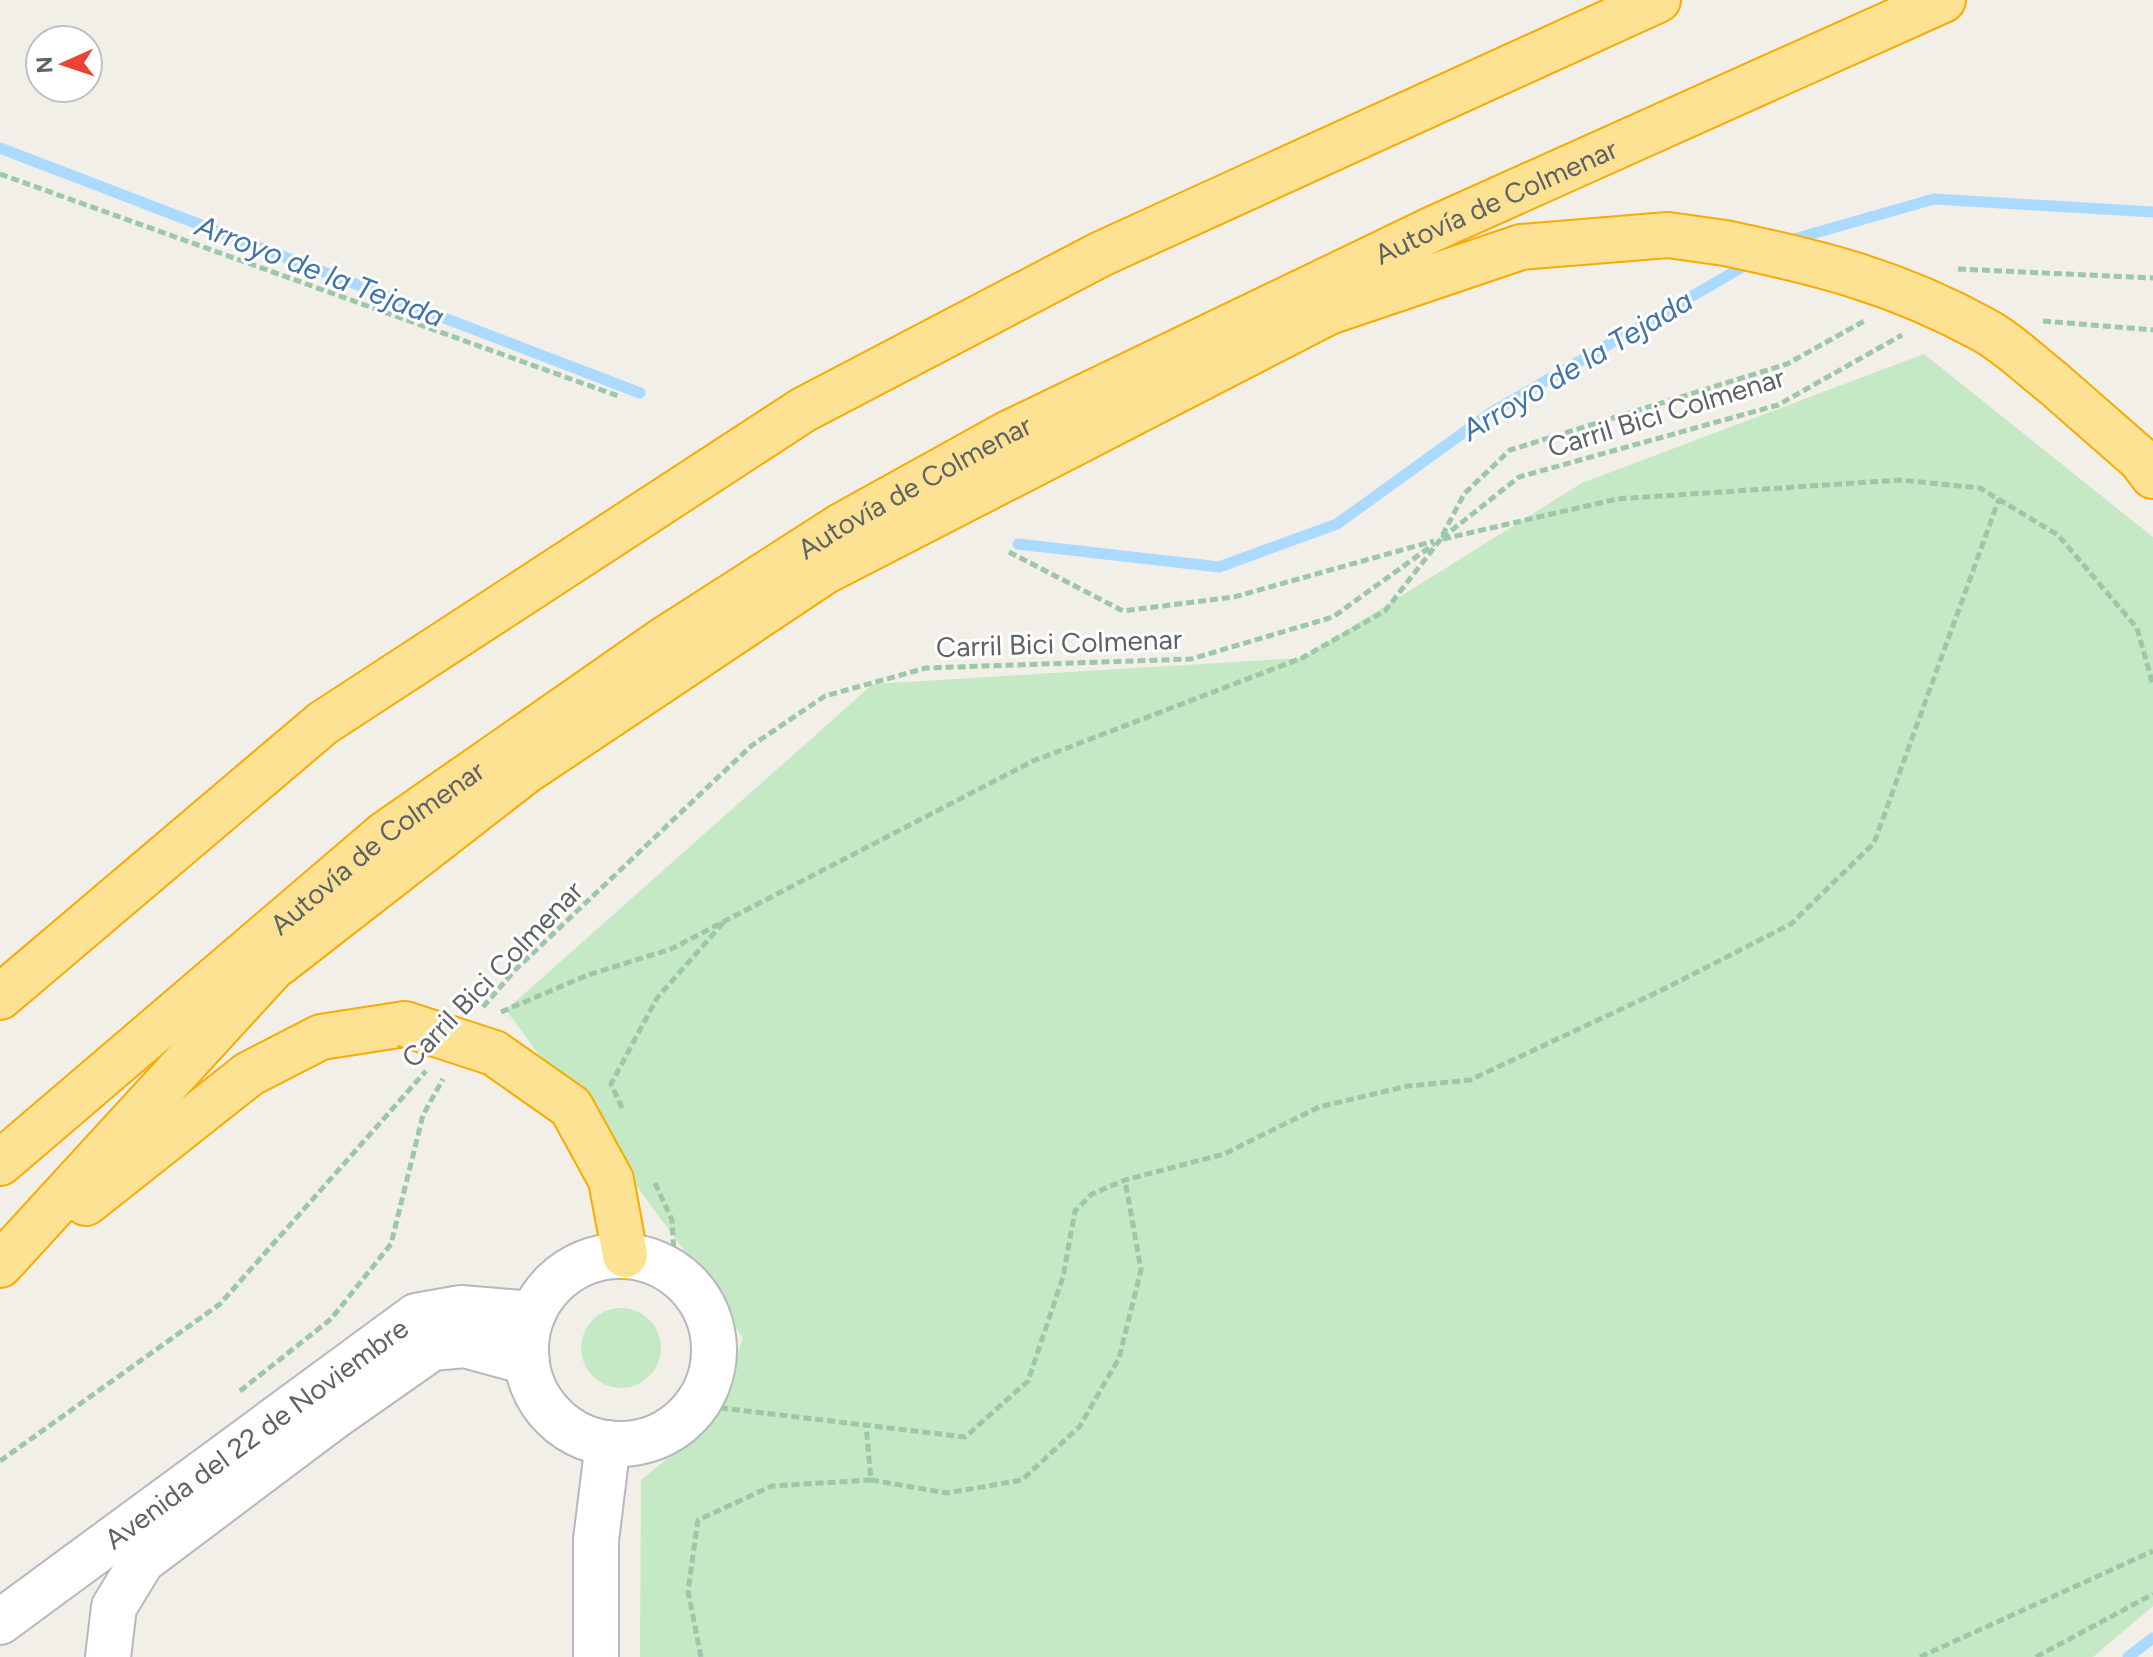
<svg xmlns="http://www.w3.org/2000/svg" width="2153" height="1657" font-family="Figtree,sans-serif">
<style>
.green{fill:#c5e8c5}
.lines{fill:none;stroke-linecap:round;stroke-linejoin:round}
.stream{stroke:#aadaff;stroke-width:11}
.minor-casing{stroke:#b5b8bc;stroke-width:48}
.highway-casing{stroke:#f9ab00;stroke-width:48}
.path{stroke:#9cc7a9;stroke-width:5;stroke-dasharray:8 4;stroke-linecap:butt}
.minor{stroke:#fff;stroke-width:44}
.highway{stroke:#fde293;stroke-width:44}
.highway-bridge-casing{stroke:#f9ab00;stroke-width:48;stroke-linecap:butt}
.highway-bridge{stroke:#fde293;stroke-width:44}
.labels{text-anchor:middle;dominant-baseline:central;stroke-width:6;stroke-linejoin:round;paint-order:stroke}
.street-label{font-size:28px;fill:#5f6368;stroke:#fff}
.water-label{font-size:30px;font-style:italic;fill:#4174aa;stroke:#fff}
</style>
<rect width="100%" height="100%" fill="#f1efe8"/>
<path class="green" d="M 1924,354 L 2153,537 L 2153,1606 L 2093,1657 L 640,1657 L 641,1480 L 715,1420 L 743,1338 L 681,1246 L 506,1010 L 873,684 L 1302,658 L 1582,483 Z
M581 1348a40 40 0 1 1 80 0a40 40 0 1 1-80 0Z"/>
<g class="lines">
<path class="stream" d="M 0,148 L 640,393
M 1787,241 L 1934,199 L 2153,212
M 1018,544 L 1219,567 L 1337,524 L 1492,412 L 1751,262
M 2128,1657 L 2153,1638"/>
<defs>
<g id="minor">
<circle cx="620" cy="1350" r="94"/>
<path id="s1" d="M 0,1622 L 416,1316 L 461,1308 L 533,1314"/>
<path d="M 108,1657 L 114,1607 L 142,1561 L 335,1416 L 432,1348 L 465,1345 L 527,1362"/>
<path d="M 596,1657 L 596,1540 L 608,1443"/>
</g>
<g id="highway">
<path d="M 2052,382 L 2141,460 L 2153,476"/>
<path d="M 279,963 L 526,771 L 824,572 L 1329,312 L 1521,247 L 1668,235 L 1725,243"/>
<path d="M 0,997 L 323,723 L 803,410 L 1101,254 L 1658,0"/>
<path d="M 494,1053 L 571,1107 L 611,1180 L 625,1255"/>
<path id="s2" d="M 0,1163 L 385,834 L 662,641 L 841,526 L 1007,434 L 1435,228 L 1943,0"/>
<path d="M 86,1203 L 249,1074 L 321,1037 L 405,1024"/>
<path d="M 0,1265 L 298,940"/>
</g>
</defs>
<use href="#minor" class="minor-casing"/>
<use href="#highway" class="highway-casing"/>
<path class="path" d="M 0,174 L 621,397
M 1958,269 L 2153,278
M 2043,321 L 2153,330
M 1442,538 L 1519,477 L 1778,405 L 1902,335
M 1443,539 L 1617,499 L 1900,480 L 1980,488 L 2058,535 L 2137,628 L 2153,685
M 1009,552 L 1123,611 L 1234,597 L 1434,541
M 483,1007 L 515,970 L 751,746 L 825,696 L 926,668 L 1191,659 L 1333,617 L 1434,544
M 501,1012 L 588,975 L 671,949 L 1033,761 L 1302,658 L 1385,611 L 1440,540 L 1464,494 L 1510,450 L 1787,364 L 1866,320
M 622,1108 L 611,1084 L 657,998 L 724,922
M 655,1183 L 672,1220 L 675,1273
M 240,1391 L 331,1319 L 391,1244 L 423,1115 L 443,1079
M 696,1405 L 965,1437 L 1028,1381 L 1063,1277 L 1075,1211 L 1092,1194 L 1125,1180 L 1224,1154 L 1319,1107 L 1408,1086 L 1470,1080 L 1664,989 L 1791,924 L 1874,843 L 1999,499
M 0,1461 L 220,1304 L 426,1071
M 871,1480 L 947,1493 L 1022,1480 L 1080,1426 L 1119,1358 L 1141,1270 L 1125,1180
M 701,1657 L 688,1591 L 698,1520 L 772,1486 L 871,1480 L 866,1425
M 1920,1657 L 2153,1551
M 2036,1657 L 2153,1594"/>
<use href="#minor" class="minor"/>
<use href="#highway" class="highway"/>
<defs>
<path id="highway-bridge" d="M 1725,243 C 1821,263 1897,282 1984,330 C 2008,343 2030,365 2052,382
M 405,1024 L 494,1053"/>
</defs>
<use href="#highway-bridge" class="highway-bridge-casing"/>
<use href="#highway-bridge" class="highway-bridge"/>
</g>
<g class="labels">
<g class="street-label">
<text stroke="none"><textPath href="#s2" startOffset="1788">Autovía de Colmenar</textPath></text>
<text transform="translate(1666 412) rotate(-17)">Carril Bici Colmenar</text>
<text stroke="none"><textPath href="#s2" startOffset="1140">Autovía de Colmenar</textPath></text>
<text transform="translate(1059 643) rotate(-2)">Carril Bici Colmenar</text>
<text stroke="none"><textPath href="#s2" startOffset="492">Autovía de Colmenar</textPath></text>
<text transform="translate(492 974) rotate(-46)">Carril Bici Colmenar</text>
<text stroke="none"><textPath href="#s1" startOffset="318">Avenida del 22 de Noviembre</textPath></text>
</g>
<g class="water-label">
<text transform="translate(320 271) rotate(21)">Arroyo de la Tejada</text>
<text transform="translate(1577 365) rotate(-31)">Arroyo de la Tejada</text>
</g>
</g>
<g transform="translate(64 64) rotate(267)"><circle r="38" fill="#ffffff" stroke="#bfc1c3" stroke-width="2"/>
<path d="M0-6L14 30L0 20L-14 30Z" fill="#ea4335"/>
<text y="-12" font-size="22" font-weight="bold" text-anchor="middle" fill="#5f6368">N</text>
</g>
</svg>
